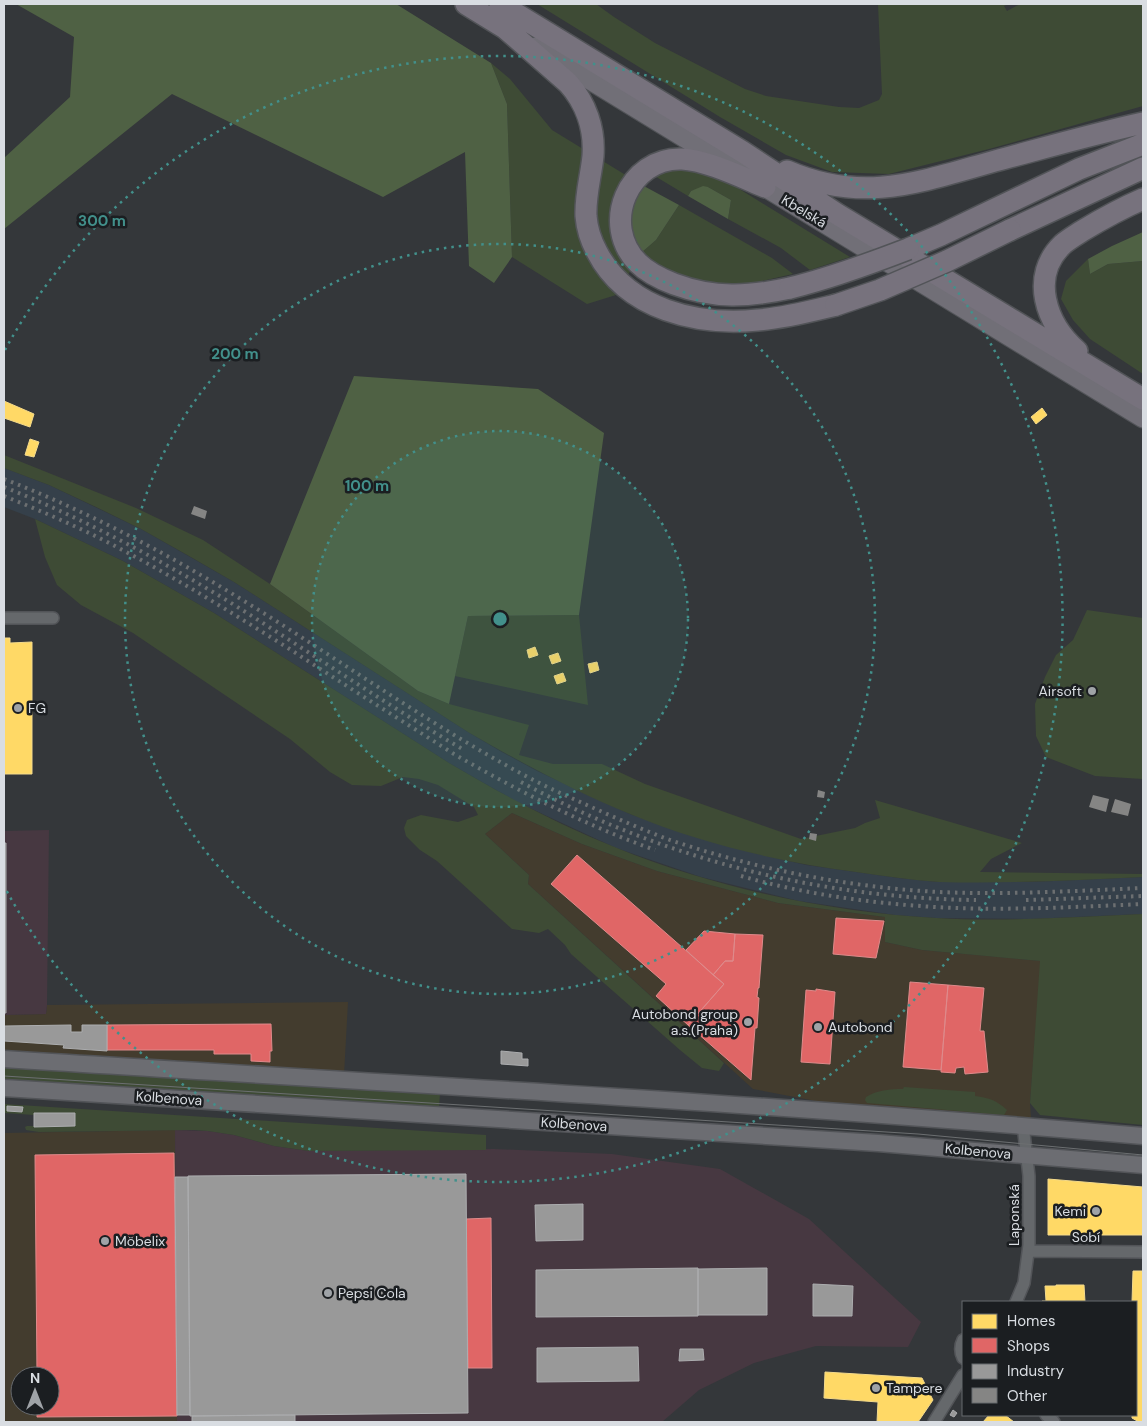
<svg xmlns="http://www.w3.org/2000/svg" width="1147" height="1426" font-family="'DM Sans',sans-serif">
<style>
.commercial{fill:#433c2e;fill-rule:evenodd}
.industrial{fill:#473841}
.built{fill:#35404a}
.green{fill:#3e4b35}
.forest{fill:#4f6144}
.homes{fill:#ffd966;stroke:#f4da8b}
.shops{fill:#e06666;stroke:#de8a8b}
.industry{fill:#999;stroke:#acadaf}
.building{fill:#858584}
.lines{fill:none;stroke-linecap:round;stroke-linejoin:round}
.street-casing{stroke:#525458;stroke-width:14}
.secondary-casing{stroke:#525458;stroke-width:19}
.primary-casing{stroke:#525458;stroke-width:21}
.highway-casing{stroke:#525458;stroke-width:24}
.street{stroke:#65686b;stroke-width:11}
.secondary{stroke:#6c6d72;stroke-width:16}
.primary{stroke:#716f77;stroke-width:19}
.highway{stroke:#77727d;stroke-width:21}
.tram{stroke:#6c6f71;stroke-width:1}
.rail{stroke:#6c6f71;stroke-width:4;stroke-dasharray:2.5 5;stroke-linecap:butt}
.highway-bridge-casing{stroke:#525458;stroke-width:24;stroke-linecap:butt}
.highway-bridge{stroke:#77727d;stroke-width:21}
.ring{fill:none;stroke:#42908b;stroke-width:2.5;stroke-dasharray:2.5 5}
.poi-dot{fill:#9fa3a7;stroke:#1b1e21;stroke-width:2}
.labels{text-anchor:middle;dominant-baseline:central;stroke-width:5;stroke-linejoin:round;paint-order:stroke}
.street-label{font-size:14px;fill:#d9dde2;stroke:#1b1e21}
.poi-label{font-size:14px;fill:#d9dde2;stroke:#1b1e21;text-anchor:start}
.centre{fill:#42908b;stroke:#1b1e21;stroke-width:2.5}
.ring-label{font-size:15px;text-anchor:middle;font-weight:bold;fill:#42908b;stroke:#1b1e21;stroke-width:5;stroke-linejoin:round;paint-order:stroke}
</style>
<rect width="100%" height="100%" fill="#34373a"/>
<path class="commercial" d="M 512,813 L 582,844 L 657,871 L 778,903 L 885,917 L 885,942 L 922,950 L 1041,961 L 1030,1103 L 1031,1118 L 1010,1118 L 847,1107 L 753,1089 L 528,884 L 529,875 L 485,834 Z
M 348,1002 L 344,1075 L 4,1051 L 4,1015 L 46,1014 L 47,1005 Z
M 175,1130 L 177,1422 L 4,1422 L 4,1133 ZM 20,1376 L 50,1376 L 50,1406 L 20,1406 Z"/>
<path class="industrial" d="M 49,830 L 47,1005 L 46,1014 L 4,1015 L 4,831 Z
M 175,1130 L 208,1131 L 234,1135 L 274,1146 L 309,1151 L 494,1149 L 612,1154 L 720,1169 L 809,1219 L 921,1322 L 908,1347 L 816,1346 L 754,1363 L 699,1390 L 662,1422 L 177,1422 Z"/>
<path class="built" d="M 4,468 L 49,485 L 141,529 L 234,582 L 468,732 L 500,751 L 537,771 L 630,814 L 672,829 L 746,851 L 806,865 L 899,878 L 938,882 L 1030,882 L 1143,877 L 1143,914 L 1030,919 L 936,918 L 895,915 L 799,901 L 701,877 L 616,848 L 521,804 L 482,782 L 449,763 L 214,613 L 123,561 L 35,519 L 4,507 Z"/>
<path class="green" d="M 537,4 L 596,4 L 614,17 L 655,43 L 745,89 L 766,96 L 839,107 L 859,108 L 879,100 L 882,94 L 878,4 L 1008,4 L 1004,6 L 1007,11 L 1020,4 L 1143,4 L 1143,106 L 989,149 L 889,174 L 832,172 L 786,155 L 720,117 Z
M 491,63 L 510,79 L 552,130 L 642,185 L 641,253 L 656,240 L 679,205 L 772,258 L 793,274 L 739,286 L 695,281 L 656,266 L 641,253 L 616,295 L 587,304 L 512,257 L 507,104 Z
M 665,170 L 695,170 L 728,182 L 850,257 L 810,270 L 781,248 L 728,219 L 731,200 L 708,187 L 691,191 L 688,196 L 653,175 Z
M 1088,259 L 1090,274 L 1108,264 L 1143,261 L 1143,374 L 1090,339 L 1073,320 L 1061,299 L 1066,281 Z
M 4,455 L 136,508 L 203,540 L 270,584 L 418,691 L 449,704 L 529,725 L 519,755 L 553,764 L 602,764 L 645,784 L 801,839 L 855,828 L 865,823 L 880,818 L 875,800 L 1022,843 L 991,859 L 980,872 L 1143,874 L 1143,877 C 1075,880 1007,884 939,882 C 911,880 884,876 856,872 C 780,862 702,844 630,814 C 574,791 520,762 468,732 L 234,582 L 189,556 L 141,529 L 96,507 L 49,485 L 4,468 Z
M 35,519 L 123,561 L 214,613 L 449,763 C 503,795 559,825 617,848 C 715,888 830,912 936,918 C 1005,922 1074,917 1143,914 L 1143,1125 L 1040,1115 L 1030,1103 L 1040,961 L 922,950 L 885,942 L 885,917 L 778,903 L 657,871 L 582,844 L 512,813 L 485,834 L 529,875 L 528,884 L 724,1063 L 719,1071 L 702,1068 L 680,1050 L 571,954 L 565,945 L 548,929 L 539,933 L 512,929 L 437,861 L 420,850 L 406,836 L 404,828 L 407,820 L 421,815 L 458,822 L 478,815 L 474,807 L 438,785 L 419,779 L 403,777 L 381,786 L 352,785 L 330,772 L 290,739 L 133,633 L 81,605 L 57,585 L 45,557 Z
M 1087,610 L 1143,618 L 1143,779 L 1095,776 L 1046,757 L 1036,736 L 1035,704 L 1045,677 L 1056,655 L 1073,640 Z
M 579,615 L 588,705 L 455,676 L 468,616 Z
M 4,1066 L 343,1088 L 440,1093 L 439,1108 L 343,1103 L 4,1080 Z
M 904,1087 L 975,1092 L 975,1096 C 990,1098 996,1100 1007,1110 L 1004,1115 L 867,1103 L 865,1100 L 866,1097 C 877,1090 890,1089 903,1089 Z
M 4,1104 L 486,1135 L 486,1150 L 309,1151 L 274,1146 L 234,1135 L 208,1131 L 194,1130 L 39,1132 L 26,1130 L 25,1127 L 27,1126 L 75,1126 L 75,1113 L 34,1115 L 4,1113 Z"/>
<path class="forest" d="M 16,4 L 396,4 L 491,63 L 507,104 L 512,257 L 494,283 L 469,266 L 465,152 L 383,197 L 172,94 L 4,229 L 4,158 L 70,97 L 74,37 Z
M 642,185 L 679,205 L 656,240 L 641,253 L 630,232 L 630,211 Z
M 703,186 L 708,187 L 731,200 L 728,219 L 688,196 L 691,191 Z
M 1143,232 L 1143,261 L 1108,264 L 1090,274 L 1088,259 L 1112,246 Z
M 354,376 L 538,389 L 604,433 L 579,615 L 468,616 L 449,704 L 418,691 L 270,584 Z"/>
<path class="homes" d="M 4,401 L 34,414 L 30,427 L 4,418 Z
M 1042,408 L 1047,415 L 1036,424 L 1031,417 Z
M 30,439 L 39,442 L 34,457 L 25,455 Z
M 4,638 L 10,638 L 10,643 L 32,642 L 32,774 L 4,774 Z
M 535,647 L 538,655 L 529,658 L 527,650 Z
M 558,653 L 561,661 L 552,664 L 549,656 Z
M 597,662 L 599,670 L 590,673 L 588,664 Z
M 563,673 L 566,681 L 557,684 L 554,676 Z
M 1048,1179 L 1143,1187 L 1143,1235 L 1048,1235 Z
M 1133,1271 L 1143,1271 L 1143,1422 L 1139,1422 L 1132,1418 L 1132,1415 L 1136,1415 L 1136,1302 L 1132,1302 Z
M 1056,1285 L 1084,1285 L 1085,1302 L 1042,1302 L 1042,1301 L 1046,1301 L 1045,1286 L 1056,1286 Z
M 825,1372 L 922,1378 L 933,1400 L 918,1422 L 877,1422 L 878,1402 L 824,1398 Z
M 989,1415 L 1005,1415 L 1014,1422 L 983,1422 Z"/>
<path class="shops" d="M 577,855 L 724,984 L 688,1025 L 656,996 L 666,984 L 551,884 Z
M 836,918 L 884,921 L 876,958 L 833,954 Z
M 704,931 L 735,934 L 733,961 L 725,961 L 713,975 L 686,950 Z
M 735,934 L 763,935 L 759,988 L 758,988 L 757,997 L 759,998 L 757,1028 L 755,1028 L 751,1080 L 688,1025 L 724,984 L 713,975 L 725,961 L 733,961 Z
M 910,982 L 948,985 L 941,1070 L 903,1067 Z
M 948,985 L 984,988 L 980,1031 L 984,1031 L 988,1072 L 965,1074 L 964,1067 L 956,1068 L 955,1073 L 941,1072 Z
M 816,989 L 835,992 L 830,1064 L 801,1062 L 806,990 L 816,991 Z
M 271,1024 L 272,1051 L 270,1051 L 270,1062 L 251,1061 L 251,1054 L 214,1054 L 214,1050 L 107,1050 L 107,1025 Z
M 174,1153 L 177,1416 L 37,1417 L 37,1406 L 50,1406 L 50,1376 L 37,1376 L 35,1155 Z
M 491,1218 L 492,1368 L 468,1368 L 466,1219 Z"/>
<path class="industry" d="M 4,843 L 6,843 L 6,1013 L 4,1013 Z
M 71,1025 L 71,1032 L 82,1032 L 82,1025 L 107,1025 L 107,1051 L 63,1048 L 64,1045 L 4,1041 L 4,1026 Z
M 501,1051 L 522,1053 L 522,1059 L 528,1059 L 528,1066 L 501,1064 Z
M 7,1106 L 23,1107 L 22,1112 L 7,1111 Z
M 34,1113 L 75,1113 L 75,1126 L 34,1127 Z
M 466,1174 L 468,1413 L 190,1416 L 188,1176 Z
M 175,1177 L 188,1177 L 190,1415 L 177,1415 Z
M 583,1204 L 583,1240 L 536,1241 L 535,1205 Z
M 698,1268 L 698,1316 L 536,1317 L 536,1270 Z
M 767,1268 L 767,1315 L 698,1315 L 698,1269 Z
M 813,1284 L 853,1286 L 852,1316 L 813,1316 Z
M 638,1347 L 639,1381 L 537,1382 L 537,1348 Z
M 680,1349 L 703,1349 L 704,1360 L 679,1361 Z
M 953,1410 L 957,1413 L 954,1417 L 950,1415 Z
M 295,1415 L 295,1422 L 192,1422 L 192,1416 Z"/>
<path class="building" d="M 194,506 L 207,511 L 205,519 L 191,514 Z
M 818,790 L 825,792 L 824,798 L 817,797 Z
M 1093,795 L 1109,799 L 1106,812 L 1089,807 Z
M 1115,799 L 1131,804 L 1128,816 L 1111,812 Z
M 810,833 L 817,834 L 816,841 L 809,839 Z"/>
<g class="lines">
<defs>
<path id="street" d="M 4,618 L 53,618
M 1029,1251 L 1143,1252
M 1016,1302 L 1024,1283 L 1029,1245 L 1029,1176 L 1023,1125
M 963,1340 C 960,1346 960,1352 963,1358
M 1046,1415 L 1054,1422
M 934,1422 L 963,1375"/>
<path id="secondary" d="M 4,1059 C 384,1083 764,1103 1143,1136
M 4,1088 L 878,1143 L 1143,1165"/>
<path id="primary" d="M 536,47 L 1143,418"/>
<path id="highway" d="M 466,4 L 505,28 L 568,83 C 586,103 595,129 593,156 C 591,176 585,196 586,216 C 587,229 591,241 597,252 C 627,310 698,326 758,320 C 785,318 811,311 836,305
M 500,4 L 743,152 L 837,214 L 1143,399
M 787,171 C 864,204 919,182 995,161 C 1044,148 1093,134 1143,123
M 765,187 C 743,178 706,160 682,159 C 628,157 600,225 638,263 C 648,273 661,279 674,284 C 714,299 749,297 790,288
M 1010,230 L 1143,168
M 908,249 L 941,235 L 1079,169 L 1143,144
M 1077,351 C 1046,324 1029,276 1063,244 C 1069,239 1076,235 1082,231 C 1102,219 1122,208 1143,199"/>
</defs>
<use href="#street" class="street-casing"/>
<use href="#secondary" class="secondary-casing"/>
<use href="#primary" class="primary-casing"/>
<use href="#highway" class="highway-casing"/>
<use href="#street" class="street"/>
<use href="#secondary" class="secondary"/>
<use href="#primary" class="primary"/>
<use href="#highway" class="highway"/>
<path class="tram" d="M 4,1076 L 918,1134 L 1143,1155"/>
<path class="rail" d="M 4,479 C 81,509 155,547 226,590 C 326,650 420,719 522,774 C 544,786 567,796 589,806 C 616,818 643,830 670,840 C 756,869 847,887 938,892 C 1006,895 1075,891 1143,888
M 4,487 C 80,517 153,556 223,598 C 304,648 382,702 464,750
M 4,496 C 46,513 88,531 128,553 C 183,582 235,615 288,648 C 343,684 399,719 454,754 C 518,791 585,825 655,850
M 521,782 C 662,858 816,898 976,900
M 741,876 C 804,894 869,903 935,907 C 1004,911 1074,907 1143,904
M 1026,900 L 1143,896"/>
<defs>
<path id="highway-bridge" d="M 790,288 C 831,278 869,264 908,249
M 836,305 L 880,290 L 947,261 L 1010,230"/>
</defs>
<use href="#highway-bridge" class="highway-bridge-casing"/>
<use href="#highway-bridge" class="highway-bridge"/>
</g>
<circle cx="500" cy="619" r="188" fill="#42908b" fill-opacity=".12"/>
<g class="ring">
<circle cx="500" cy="619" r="188"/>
<circle cx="500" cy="619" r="375"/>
<path d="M5 350A563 563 0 1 1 5 888"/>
</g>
<g class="poi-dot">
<circle cx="1092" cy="691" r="5"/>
<circle cx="18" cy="708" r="5"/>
<circle cx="748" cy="1022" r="5"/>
<circle cx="818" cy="1027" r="5"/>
<circle cx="1096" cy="1211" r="5"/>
<circle cx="105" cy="1241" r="5"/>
<circle cx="328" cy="1293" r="5"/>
<circle cx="876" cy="1388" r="5"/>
</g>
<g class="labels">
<g class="street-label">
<text transform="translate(804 211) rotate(31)">Kbelská</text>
<text transform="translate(169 1098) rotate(4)">Kolbenova</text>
<text transform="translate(574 1124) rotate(4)">Kolbenova</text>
<text transform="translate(978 1151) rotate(5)">Kolbenova</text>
<text transform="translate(1014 1215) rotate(-90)">Laponská</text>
<text x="1086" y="1237">Sobí</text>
</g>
<g class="poi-label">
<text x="1082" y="691" text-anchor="end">Airsoft</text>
<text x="28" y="708">FG</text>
<text x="738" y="1014" text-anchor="end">Autobond group<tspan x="738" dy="16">a.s.(Praha)</tspan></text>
<text x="828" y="1027">Autobond</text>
<text x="1086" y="1211" text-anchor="end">Kemi</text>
<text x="115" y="1241">Möbelix</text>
<text x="338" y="1293">Pepsi Cola</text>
<text x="886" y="1388">Tampere</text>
</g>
</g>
<circle cx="500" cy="619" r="8" class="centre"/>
<g class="ring-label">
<text x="102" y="226">300 m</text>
<text x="235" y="359">200 m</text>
<text x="367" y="491">100 m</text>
</g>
<rect width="1147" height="1426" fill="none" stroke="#d9dde2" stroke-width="10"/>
<rect x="962" y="1301" width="175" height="115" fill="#1b1e21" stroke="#676a6e"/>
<rect x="972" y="1314" width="25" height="15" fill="#ffd966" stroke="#676a6e"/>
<text x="1007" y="1326" font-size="15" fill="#d9dde2">Homes</text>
<rect x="972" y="1338" width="25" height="15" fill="#e06666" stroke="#676a6e"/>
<text x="1007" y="1351" font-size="15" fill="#d9dde2">Shops</text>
<rect x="972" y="1364" width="25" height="15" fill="#999999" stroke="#676a6e"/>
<text x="1007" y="1376" font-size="15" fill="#d9dde2">Industry</text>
<rect x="972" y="1388" width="25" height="15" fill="#858584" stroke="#676a6e"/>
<text x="1007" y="1401" font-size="15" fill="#d9dde2">Other</text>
<g transform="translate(35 1391)"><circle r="24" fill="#1b1e21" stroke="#676a6e"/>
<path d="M0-4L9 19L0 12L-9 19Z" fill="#9fa3a7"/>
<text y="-8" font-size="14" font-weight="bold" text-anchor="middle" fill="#d9dde2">N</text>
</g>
</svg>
